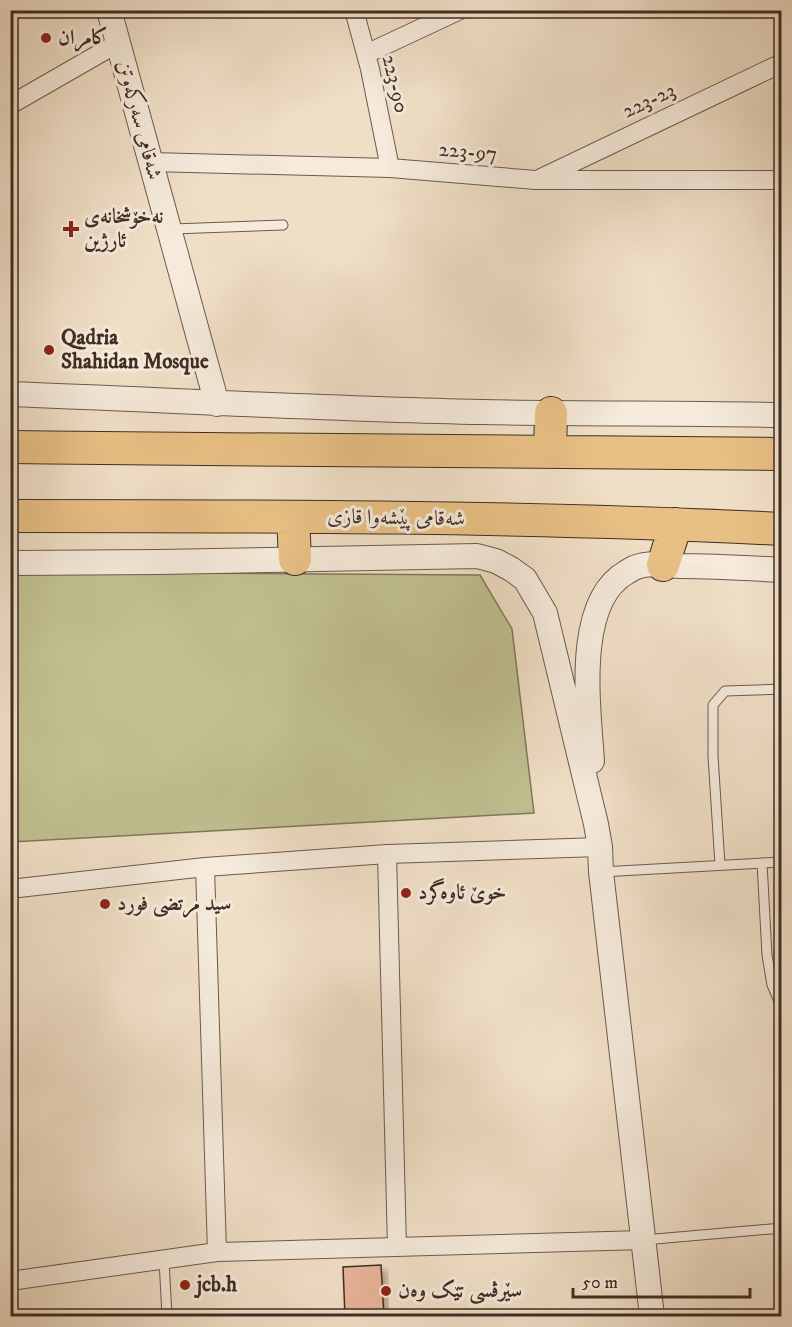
<svg xmlns="http://www.w3.org/2000/svg" width="792" height="1327" font-family="'IM FELL DW Pica',Amiri,serif">
<style>
.green{fill:#c1c091;stroke:#80775a;stroke-width:1.5}
.building{fill:#e9b49a;stroke:#402e24;stroke-width:1.5;filter:url(#shadow)}
.lines{fill:none;stroke-linecap:round;stroke-linejoin:round}
.service-casing{stroke:#6c5a4d;stroke-width:11}
.minor-casing{stroke:#6c5a4d;stroke-width:20}
.tertiary-casing{stroke:#6c5a4d;stroke-width:26}
.trunk-casing{stroke:#402e24;stroke-width:34}
.service{stroke:#f5eadb;stroke-width:9}
.minor{stroke:#f5eadb;stroke-width:18}
.tertiary{stroke:#f5eadb;stroke-width:24}
.trunk{stroke:#e8c084;stroke-width:32}
.poi-dot{fill:#8f2418;stroke:#f5eadb;stroke-width:2}
.labels{text-anchor:middle;dominant-baseline:central;stroke-width:6;stroke-linejoin:round;paint-order:stroke}
.poi-label{font-size:21px;font-weight:bold;fill:#402e24;stroke:#f5eadb;text-anchor:start}
.street-label{font-size:21px;fill:#402e24;stroke:#f5eadb}
</style>
<defs>
<filter id="shadow"><feDropShadow dx="5.5" dy="5.5" stdDeviation="3" flood-color="#0004"/></filter>
</defs>
<rect width="100%" height="100%" fill="#f0dfc7"/>
<filter id="stains"><feTurbulence type="fractalNoise" baseFrequency=".00333" numOctaves="4"/><feColorMatrix values="0 0 0 0 .2 0 0 0 0 .09 0 0 0 0 .02 0 0 0 .5 -.17"/></filter>
<radialGradient id="worn" r=".72"><stop offset=".6" stop-color="#630" stop-opacity="0"/><stop offset="1" stop-color="#630" stop-opacity=".3"/></radialGradient>
<path class="green" d="M 11,572 L 480,575 L 512,629 L 534,813 L 11,842 Z"/>
<path class="building" d="M 381,1265 L 384,1316 L 345,1316 L 343,1267 Z"/>
<g class="lines">
<defs>
<path id="service" d="M 172,229 L 283,225
M 762,863 L 767,955 L 772,985 L 782,1008
M 720,865 L 713,756 L 713,705 L 725,691 L 782,689
M 601,872 L 782,862
M 644,1240 L 782,1228
M 164,1260 L 167,1316"/>
<path id="minor" d="M 354,10 L 370,69 L 390,168
M 781,10 L 782,12
M 366,54 L 460,10
M 10,105 L 118,43
M 151,162 L 390,168 L 536,180 L 782,180
M 541,178 L 782,63
M 387,854 L 397,1247
M 205,867 L 217,1252
M 10,889 L 205,867 L 387,854 L 600,847
M 10,1281 L 217,1252 L 644,1240"/>
<path id="tertiary" d="M 109,10 L 217,404
M 10,394 C 168,400 325,409 482,412 C 582,414 682,413 782,415
M 10,563 L 158,562 L 477,556 L 496,561 L 511,569 L 525,579 L 545,613 L 596,824 L 600,847 L 601,872 L 652,1316
M 592,761 C 589,710 573,602 627,572 C 631,569 638,566 644,565 C 655,563 669,565 680,566 C 714,566 748,568 782,570"/>
<path id="trunk" d="M 10,447 C 267,451 524,451 782,454
M 550,452 L 551,413
M 10,516 C 267,516 525,516 782,529
M 293,517 L 295,559
M 663,565 L 676,524"/>
</defs>
<use href="#service" class="service-casing"/>
<use href="#minor" class="minor-casing"/>
<use href="#tertiary" class="tertiary-casing"/>
<use href="#trunk" class="trunk-casing"/>
<use href="#service" class="service"/>
<use href="#minor" class="minor"/>
<use href="#tertiary" class="tertiary"/>
<use href="#trunk" class="trunk"/>
</g>
<g class="poi-dot">
<circle cx="46" cy="38" r="6"/>
<path d="M68 220h6v6h6v6h-6v6h-6v-6h-6v-6h6z"/>
<circle cx="49" cy="350" r="6"/>
<circle cx="406" cy="893" r="6"/>
<circle cx="105" cy="904" r="6"/>
<circle cx="185" cy="1285" r="6"/>
<circle cx="386" cy="1291" r="6"/>
</g>
<g class="labels">
<g class="poi-label">
<text x="58" y="38">كامران</text>
<text x="84" y="217">نەخۆشخانەی<tspan x="84" dy="24">ئارژین</tspan></text>
<text x="61" y="338">Qadria<tspan x="61" dy="24">Shahidan Mosque</tspan></text>
<text x="418" y="893">خوێ ئاوەگرد</text>
<text x="117" y="904">سيد مرتضى فورد</text>
<text x="197" y="1285">jcb.h</text>
<text x="398" y="1291">سێرڤسی تێک وەن</text>
</g>
<g class="street-label">
<text transform="translate(395 84) rotate(77)">223-90</text>
<text transform="translate(649 101) rotate(-25)">223-23</text>
<text transform="translate(139 120) rotate(75)">شەقامی سەرکەوتن</text>
<text transform="translate(468 152) rotate(5)">223-97</text>
<text transform="translate(396 518) rotate(1)">شەقامی پێشەوا قازی</text>
</g>
</g>
<rect width="792" height="1327" fill="none" stroke="#f0dfc7" stroke-width="36"/>
<rect x="12" y="12" width="768" height="1303" fill="none" stroke="#402e24" stroke-width="3"/>
<rect x="18" y="18" width="756" height="1291" fill="none" stroke="#402e24" stroke-width="1.5"/>
<path d="M573 1288v9h177v-9" fill="none" stroke="#402e24" stroke-width="3"/>
<text x="582" y="1288" font-size="18" fill="#402e24" stroke="#f5eadb" stroke-width="4.5" paint-order="stroke">50 m</text>
<rect width="100%" height="100%" filter="url(#stains)"/>
<rect width="100%" height="100%" fill="url(#worn)"/>
</svg>
